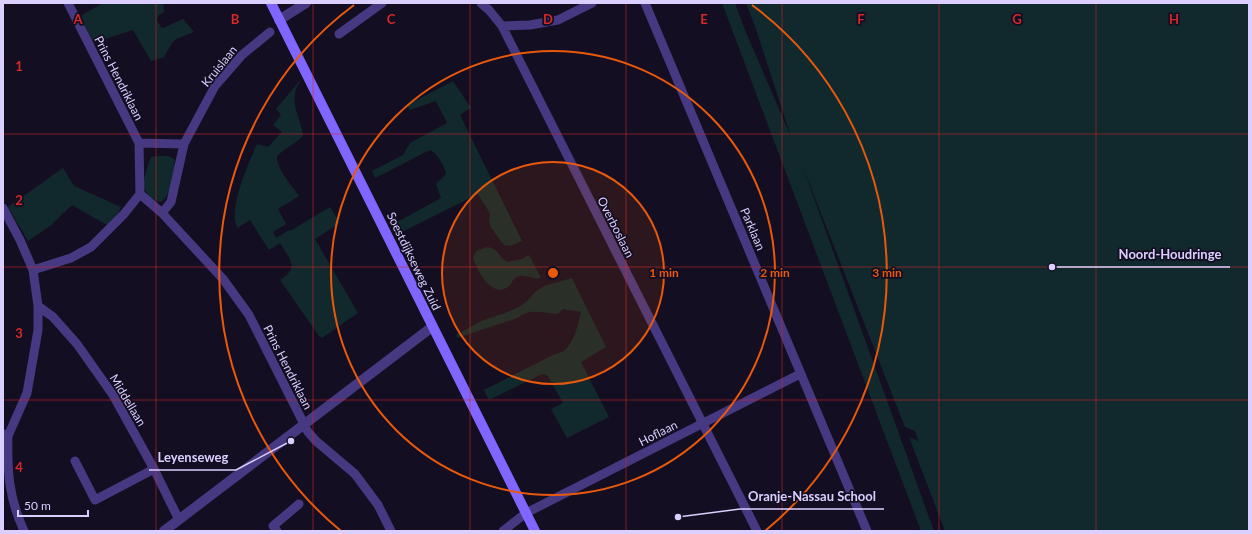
<svg xmlns="http://www.w3.org/2000/svg" width="1252" height="534" font-family="Lato,sans-serif">
<style>
.green{fill:#11292c}
.lines{fill:none;stroke-linecap:round;stroke-linejoin:round}
.minor{stroke:#463981;stroke-width:9}
.tertiary{stroke:#463981;stroke-width:10}
.secondary{stroke:#8066fe;stroke-width:10}
.grid{fill:none;stroke:#d62828;stroke-width:1;stroke-opacity:0.55}
.ring{fill:none;stroke:#e8590c;stroke-width:2}
.labels{text-anchor:middle;dominant-baseline:central;stroke-width:3.5;stroke-linejoin:round;paint-order:stroke}
.street-label{font-size:12px;fill:#dbcfff;stroke:#140e22}
.grid-label{font-size:13px;text-anchor:middle;font-weight:bold;fill:#d62828;stroke:#140e22;stroke-width:3.5;stroke-linejoin:round;paint-order:stroke}
.centre{fill:#e8590c;stroke:#140e22;stroke-width:2}
.ring-label{font-size:12px;text-anchor:middle;font-weight:bold;fill:#e8590c;stroke:#140e22;stroke-width:3.5;stroke-linejoin:round;paint-order:stroke}
.leader{fill:none;stroke:#dbcfff;stroke-width:1.5}
.callout-dot{fill:#dbcfff;stroke:#140e22;stroke-width:1.5}
.callout-label{font-size:13px;text-anchor:middle;font-weight:bold;fill:#dbcfff;stroke:#140e22;stroke-width:3.5;stroke-linejoin:round;paint-order:stroke}
</style>
<rect width="100%" height="100%" fill="#140e22"/>
<path class="green" d="M 103,3 L 163,3 L 164,12 L 158,16 L 157,20 L 161,27 L 163,28 L 183,19 L 194,32 L 176,39 L 172,43 L 164,57 L 151,61 L 133,30 L 93,43 L 80,16 Z
M 722,3 L 735,3 L 745,30 L 791,137 L 756,29 L 746,3 L 1249,3 L 1249,531 L 945,531 L 909,437 L 918,441 L 915,431 L 905,427 L 802,165 L 934,531 L 921,531 Z
M 301,79 C 299,84 295,89 295,94 C 292,108 302,122 303,136 C 295,144 285,148 277,156 C 276,168 292,186 299,196 L 278,209 L 286,224 L 273,232 L 276,238 L 289,230 L 290,231 L 330,207 L 340,223 L 315,239 L 358,313 L 322,338 L 319,336 L 280,280 C 300,267 290,260 280,243 L 269,250 L 250,220 L 238,228 C 226,212 250,160 257,144 L 268,147 L 282,132 L 273,125 L 281,115 L 276,109 Z
M 453,81 L 471,108 L 460,115 L 522,241 L 510,246 L 504,245 L 491,228 L 489,221 L 490,215 L 488,210 L 478,194 L 402,232 L 397,222 L 441,198 L 436,184 L 446,174 C 444,165 438,154 430,150 L 375,178 L 372,171 L 403,155 L 410,143 L 447,123 L 436,101 L 410,110 L 407,105 Z
M 158,156 L 168,156 L 175,159 C 173,173 173,193 161,202 C 152,201 143,192 144,182 C 144,177 149,162 151,157 Z
M 63,168 L 74,186 L 121,207 L 118,213 L 107,225 L 72,205 L 50,226 L 28,241 L 8,207 Z
M 487,247 C 499,249 498,256 507,262 L 522,259 L 529,255 L 541,278 C 533,280 527,275 520,276 C 513,277 513,282 509,286 C 492,300 477,270 473,258 L 476,251 Z
M 572,278 L 606,347 L 581,362 L 609,417 L 567,438 L 551,409 L 563,403 L 548,376 L 544,374 L 540,375 L 489,400 L 484,390 L 553,355 C 555,354 559,353 562,352 C 574,344 578,325 581,312 L 563,309 L 558,314 C 543,314 531,307 518,318 L 457,338 L 456,335 L 481,321 L 505,313 L 519,307 L 527,301 L 535,292 L 544,286 Z"/>
<g class="lines">
<path class="minor" d="M 68,3 L 139,143
M 481,3 L 489,10 L 502,26 L 757,531
M 645,3 L 867,531
M 502,26 L 530,25 L 558,20 L 592,3
M 339,34 L 382,3
M 184,144 L 171,202 L 162,213 L 140,194 L 139,143 L 184,144 L 215,86 L 242,55 L 270,32
M 3,208 L 20,240 L 33,270 L 38,306 L 38,330 L 27,393 L 8,436
M 162,213 L 223,279 L 249,315 L 308,432 L 316,441 L 355,474 L 378,505 L 391,531
M 33,270 L 71,258 L 91,247 L 124,214 L 140,194
M 38,306 L 53,317 L 77,344 L 113,395 L 154,469 L 179,520
M 4,434 L 8,436 C 7,472 9,498 24,531
M 75,461 L 95,500 L 154,469
M 277,531 L 273,526 L 299,504
M 503,531 L 526,513 L 800,374"/>
<path class="tertiary" d="M 279,20 L 306,3
M 164,531 L 432,327"/>
<path class="secondary" d="M 271,3 L 535,531"/>
</g>
<path class="grid" d="M 156,3 L 156,531M 313,3 L 313,531M 470,3 L 470,531M 626,3 L 626,531M 782,3 L 782,531M 939,3 L 939,531M 1096,3 L 1096,531M 3,134 L 1249,134M 3,267 L 1249,267M 3,400 L 1249,400"/>
<circle cx="553" cy="273" r="111" fill="#e8590c" fill-opacity=".12"/>
<g class="ring">
<circle cx="553" cy="273" r="111"/>
<circle cx="553" cy="273" r="222"/>
<path d="M341 531A334 334 0 0 1 354 5M752 5A334 334 0 0 1 765 531"/>
</g>
<g class="labels">
<g class="street-label">
<text transform="translate(219 66) rotate(-51)">Kruislaan</text>
<text transform="translate(119 78) rotate(63)">Prins Hendriklaan</text>
<text transform="translate(616 227) rotate(63)">Overboslaan</text>
<text transform="translate(753 229) rotate(67)">Parklaan</text>
<text transform="translate(414 261) rotate(64)">Soestdijkseweg Zuid</text>
<text transform="translate(288 367) rotate(63)">Prins Hendriklaan</text>
<text transform="translate(128 400) rotate(59)">Middellaan</text>
<text transform="translate(658 433) rotate(-27)">Hoflaan</text>
</g>
</g>
<g class="grid-label">
<text x="78" y="24">A</text>
<text x="235" y="24">B</text>
<text x="391" y="24">C</text>
<text x="548" y="24">D</text>
<text x="704" y="24">E</text>
<text x="861" y="24">F</text>
<text x="1017" y="24">G</text>
<text x="1174" y="24">H</text>
<text x="19" y="71">1</text>
<text x="19" y="205">2</text>
<text x="19" y="338">3</text>
<text x="19" y="472">4</text>
</g>
<circle cx="553" cy="273" r="6" class="centre"/>
<g class="ring-label">
<text x="664" y="277">1 min</text>
<text x="775" y="277">2 min</text>
<text x="887" y="277">3 min</text>
</g>
<path class="leader" d="M1052 267L1111 267H1230M291 441L236 470H149M678 517L740 509H884"/>
<g class="callout-dot">
<circle cx="1052" cy="267" r="4"/>
<circle cx="291" cy="441" r="4"/>
<circle cx="678" cy="517" r="4"/>
</g>
<g class="callout-label">
<text x="1170" y="259">Noord-Houdringe</text>
<text x="193" y="462">Leyenseweg</text>
<text x="812" y="501">Oranje-Nassau School</text>
</g>
<rect width="1252" height="534" fill="none" stroke="#dbcfff" stroke-width="8"/>
<path d="M18 510v6h70v-6" fill="none" stroke="#dbcfff" stroke-width="2"/>
<text x="24" y="510" font-size="12" fill="#dbcfff" stroke="#140e22" stroke-width="3" paint-order="stroke">50 m</text>
</svg>
